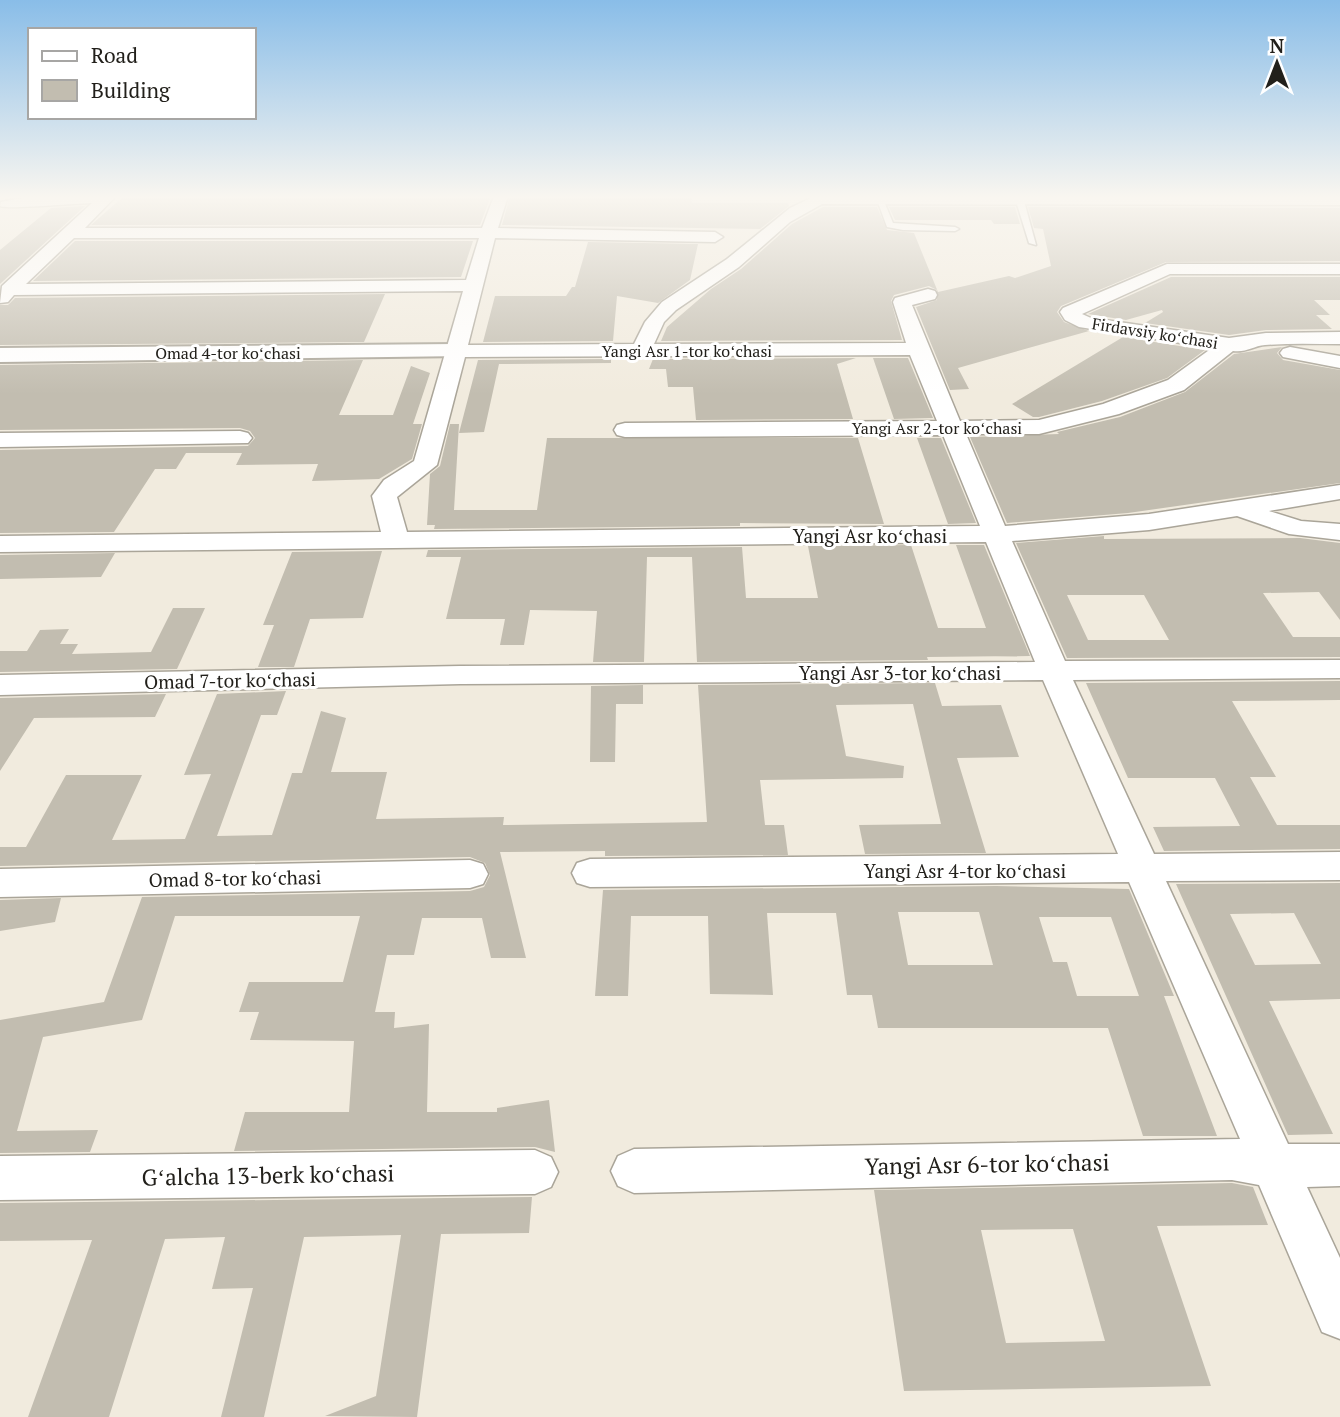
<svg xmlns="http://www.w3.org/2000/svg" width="1340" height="1417" font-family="'PT Serif',serif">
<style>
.building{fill:#c2bdb0;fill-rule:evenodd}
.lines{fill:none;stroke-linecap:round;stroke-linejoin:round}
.lane-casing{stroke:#aaa599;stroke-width:3}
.street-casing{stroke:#aaa599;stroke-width:3}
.secondary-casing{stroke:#aaa599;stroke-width:4}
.lane{fill:#fff;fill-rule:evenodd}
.street{fill:#fff;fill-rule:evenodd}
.secondary{fill:#fff;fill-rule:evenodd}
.labels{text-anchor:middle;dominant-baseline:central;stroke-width:6;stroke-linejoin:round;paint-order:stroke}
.far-street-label{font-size:16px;fill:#22201b;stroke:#fff}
.street-label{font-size:19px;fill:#22201b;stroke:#fff}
.near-street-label{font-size:23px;fill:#22201b;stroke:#fff}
</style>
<rect width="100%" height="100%" fill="#f1ebde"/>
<path class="building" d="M 124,196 L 491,196 L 480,225 L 91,225 Z
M 510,196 L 691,196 L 692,203 L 788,203 L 789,206 L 760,229 L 502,225 Z
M 85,206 L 0,284 L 0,250 L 51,208 Z
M 823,207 L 877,207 L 887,230 L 914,233 L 938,292 L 1009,276 L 1015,278 L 1051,266 L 1043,229 L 1034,228 L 1028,207 L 1340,208 L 1340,261 L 1166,262 L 1061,306 L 1057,312 L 1064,322 L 1089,331 L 958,368 L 969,389 L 950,390 L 916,307 L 937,300 L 937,290 L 929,286 L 894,295 L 891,301 L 902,340 L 661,341 L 667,327 L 711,289 L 741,269 L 792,224 Z
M 889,207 L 1015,207 L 1020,224 L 994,224 L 991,220 L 895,220 Z
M 75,241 L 473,241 L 461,277 L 33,281 Z
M 588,242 L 698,244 L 690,280 L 658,303 L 617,296 L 613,341 L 483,342 L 495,296 L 566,296 L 572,287 L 575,287 Z
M 1171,277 L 1340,277 L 1340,300 L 1314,300 L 1330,315 L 1316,315 L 1332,329 L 1266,330 L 1229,335 L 1145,323 L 1163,312 L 1162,310 L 1126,320 L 1088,314 Z
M 385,294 L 364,342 L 0,345 L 0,305 L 8,305 L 15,298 Z
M 1123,337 L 1205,350 L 1167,378 L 1102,401 L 1039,417 L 1033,417 L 1012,404 Z
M 1282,347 L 1277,353 L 1283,360 L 1340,370 L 1340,483 L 1128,513 L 1007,523 L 970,437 L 1059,434 L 1057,432 L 1120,417 L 1185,392 L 1234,354 Z
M 856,358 L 837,364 L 853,419 L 696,420 L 693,387 L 668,387 L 666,369 L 649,369 L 653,359 Z
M 873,358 L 908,358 L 933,418 L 894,419 Z
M 611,359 L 611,363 L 499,364 L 484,432 L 459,433 L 478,360 Z
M 363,360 L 339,415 L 393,415 L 411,366 L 430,373 L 413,424 L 422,424 L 412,459 L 379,479 L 312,481 L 318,464 L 236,465 L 242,453 L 186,453 L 176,469 L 155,469 L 114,532 L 0,533 L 0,450 L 248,446 L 255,438 L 250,431 L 240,428 L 0,430 L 0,365 Z
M 450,424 L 459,424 L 454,510 L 537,510 L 547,438 L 858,438 L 884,524 L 740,523 L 740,526 L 434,529 L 435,525 L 427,525 L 430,474 L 440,466 Z
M 917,438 L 941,438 L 976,523 L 948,524 Z
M 1104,536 L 1104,539 L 1300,538 L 1340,543 L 1340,620 L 1319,592 L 1263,593 L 1293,637 L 1340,637 L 1340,657 L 1067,658 L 1016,543 ZM 1067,595 L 1144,595 L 1169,640 L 1088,640 Z
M 911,545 L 938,628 L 986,628 L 956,545 L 984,545 L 1030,656 L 927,657 L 928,660 L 697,662 L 692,557 L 647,557 L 644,662 L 593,662 L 597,611 L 530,610 L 524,645 L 500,645 L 505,619 L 446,619 L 461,557 L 426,557 L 428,550 L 742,547 L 746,598 L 818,598 L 808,546 Z
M 382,551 L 363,618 L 310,619 L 294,667 L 258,667 L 274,625 L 263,625 L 292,552 Z
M 115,553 L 101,577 L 0,579 L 0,555 Z
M 173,608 L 205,608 L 177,669 L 0,672 L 0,651 L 27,651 L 40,630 L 69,629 L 60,644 L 78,644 L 72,654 L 151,652 Z
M 1340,681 L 1340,700 L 1232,701 L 1276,777 L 1250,777 L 1277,825 L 1340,825 L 1340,849 L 1164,851 L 1153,827 L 1240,826 L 1215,778 L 1128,778 L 1086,683 Z
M 935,683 L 942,706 L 1001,705 L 1019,757 L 957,758 L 986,853 L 865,854 L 859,825 L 941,824 L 913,704 L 836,705 L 846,756 L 904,766 L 903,778 L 760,780 L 765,825 L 784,825 L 788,855 L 605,856 L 605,851 L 500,852 L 526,958 L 491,958 L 482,918 L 422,918 L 414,955 L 387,955 L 375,1012 L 395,1012 L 394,1028 L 429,1024 L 427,1112 L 497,1112 L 497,1108 L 549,1100 L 555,1152 L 535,1147 L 234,1151 L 245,1112 L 349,1112 L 354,1041 L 250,1040 L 259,1012 L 239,1012 L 249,982 L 343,982 L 360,916 L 175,916 L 142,1020 L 43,1037 L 17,1131 L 98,1130 L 90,1152 L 0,1153 L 0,1020 L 104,1002 L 142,897 L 470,891 L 484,887 L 490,875 L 485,863 L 470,857 L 0,866 L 0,847 L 26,847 L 66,775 L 142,775 L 112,840 L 185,839 L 211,774 L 184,775 L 217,694 L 286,691 L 277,715 L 261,715 L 217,836 L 272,835 L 292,773 L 302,773 L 321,711 L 346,718 L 331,772 L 387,772 L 376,819 L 504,817 L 503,825 L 707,822 L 698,685 Z
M 643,685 L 643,704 L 616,704 L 615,762 L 590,762 L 591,686 Z
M 166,694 L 155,717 L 34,718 L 0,771 L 0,698 Z
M 1340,883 L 1340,999 L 1269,1001 L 1333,1134 L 1288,1135 L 1176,884 ZM 1294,913 L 1321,964 L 1255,965 L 1230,914 Z
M 996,886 L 1129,889 L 1174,996 L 1164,996 L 1217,1136 L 1143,1136 L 1108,1028 L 878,1028 L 872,995 L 847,995 L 836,913 L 767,913 L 773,995 L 710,994 L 708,916 L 631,916 L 628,996 L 595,996 L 603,890 ZM 898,912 L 979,912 L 993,965 L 908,965 ZM 1039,917 L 1111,917 L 1139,996 L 1077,996 L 1067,962 L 1053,962 Z
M 61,898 L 55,922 L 0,931 L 0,900 Z
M 1232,1183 L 1253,1187 L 1268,1225 L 1157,1226 L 1211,1386 L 904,1391 L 874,1190 ZM 1073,1229 L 1105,1341 L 1006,1343 L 981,1230 Z
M 532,1197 L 529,1233 L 441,1234 L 417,1417 L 325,1416 L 376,1396 L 401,1235 L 304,1237 L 264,1417 L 221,1417 L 253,1288 L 212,1289 L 225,1237 L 165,1239 L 109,1417 L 28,1417 L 92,1240 L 0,1241 L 0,1203 Z"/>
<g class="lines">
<defs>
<path id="lane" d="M 876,197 L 883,199 L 893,223 L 955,227 L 959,229 L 955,231 L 903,230 L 887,227 Z
M 1020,199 L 1024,201 L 1036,245 L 1029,243 L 1016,201 Z"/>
<path id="street" d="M 33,196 L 116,196 L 85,228 L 482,228 L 494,196 L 508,196 L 498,228 L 715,232 L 723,237 L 715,242 L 495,238 L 468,345 L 634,344 L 645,322 L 662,302 L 727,259 L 790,208 L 815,196 L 1340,196 L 1340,205 L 822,204 L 790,222 L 739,267 L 676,310 L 664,322 L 654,344 L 906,343 L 893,302 L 895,298 L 928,289 L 935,291 L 937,295 L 935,299 L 912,305 L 960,421 L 1039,420 L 1103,404 L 1168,380 L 1212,348 L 1079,327 L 1065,320 L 1060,312 L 1063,308 L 1167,264 L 1340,264 L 1340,274 L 1170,274 L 1082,314 L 1091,318 L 1229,338 L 1266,333 L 1340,332 L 1340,344 C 1315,344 1290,343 1265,345 C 1253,346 1246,353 1233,351 L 1184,390 L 1119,414 L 1039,434 L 966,434 L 1005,526 L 1149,514 L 1340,485 L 1340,499 L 1269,511 L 1301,521 L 1340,524 L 1340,540 L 1289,534 L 1237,516 L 1149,530 L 1012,541 L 1065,661 L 1340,660 L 1340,678 L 1073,680 L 1154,854 L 1340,852 L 1340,880 L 1166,881 L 1288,1144 L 1340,1144 L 1340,1186 L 1307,1187 L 1340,1258 L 1340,1339 L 1322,1332 L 1259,1185 L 1232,1180 L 634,1193 L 618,1186 L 611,1171 L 618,1156 L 634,1149 L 1240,1139 L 1129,882 L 590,887 L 577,883 L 572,873 L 577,863 L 590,859 L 1118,854 L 1043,680 L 460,684 L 0,695 L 0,675 L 460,666 L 1035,662 L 986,542 L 0,552 L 0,536 L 381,532 L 372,496 L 384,480 L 414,461 L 463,291 L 14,295 L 8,302 L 0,303 L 2,286 L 92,203 C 78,203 6,210 0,206 L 1,202 ZM 74,238 L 479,238 L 466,280 L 26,284 ZM 910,355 L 937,421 L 625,423 L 617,425 L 614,430 L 617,435 L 625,437 L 943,435 L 980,526 L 407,532 L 397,497 L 437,465 L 465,357 Z
M 1290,347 L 1340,356 L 1340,368 L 1283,357 L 1280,353 L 1283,349 Z
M 240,431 L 248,433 L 252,438 L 248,443 L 0,447 L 0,433 Z
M 470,860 L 483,864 L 488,874 L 483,884 L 470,888 L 0,897 L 0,869 Z
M 535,1150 L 551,1157 L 558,1172 L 551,1187 L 535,1194 L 0,1200 L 0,1156 Z"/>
<path id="secondary" d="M 456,344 L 465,346 L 468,351 L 465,356 L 0,362 L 0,348 Z"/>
</defs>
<use href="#lane" class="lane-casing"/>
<use href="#street" class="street-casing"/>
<use href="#secondary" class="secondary-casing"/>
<use href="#lane" class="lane"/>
<use href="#street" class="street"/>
<use href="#secondary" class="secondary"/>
</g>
<linearGradient id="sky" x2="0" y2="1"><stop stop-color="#89bde8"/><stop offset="0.5" stop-color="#f9f6f0"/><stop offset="1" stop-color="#f9f6f0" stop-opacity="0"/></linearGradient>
<rect width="1340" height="394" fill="url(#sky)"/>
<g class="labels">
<g class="far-street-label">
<text transform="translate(1155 333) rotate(9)">Firdavsiy koʻchasi</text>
<text x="687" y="351">Yangi Asr 1-tor koʻchasi</text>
<text x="228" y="353">Omad 4-tor koʻchasi</text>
<text x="937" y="428">Yangi Asr 2-tor koʻchasi</text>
</g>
<g class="street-label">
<text x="870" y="535">Yangi Asr koʻchasi</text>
<text x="900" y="672">Yangi Asr 3-tor koʻchasi</text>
<text transform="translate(230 680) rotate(-1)">Omad 7-tor koʻchasi</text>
<text x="965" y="870">Yangi Asr 4-tor koʻchasi</text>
<text transform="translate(235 878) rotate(-1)">Omad 8-tor koʻchasi</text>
</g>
<g class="near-street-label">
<text transform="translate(987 1164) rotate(-1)">Yangi Asr 6-tor koʻchasi</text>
<text transform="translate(268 1175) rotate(-1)">Gʻalcha 13-berk koʻchasi</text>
</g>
</g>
<rect x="28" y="28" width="228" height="91" fill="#ffffff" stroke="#a7a6a4" stroke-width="2"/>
<rect x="42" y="51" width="35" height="10" fill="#ffffff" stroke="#a7a6a4" stroke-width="2"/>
<text x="91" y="63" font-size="21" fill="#22201b">Road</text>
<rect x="42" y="80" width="35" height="21" fill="#c2bdb0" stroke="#a7a6a4" stroke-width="2"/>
<text x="91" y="98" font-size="21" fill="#22201b">Building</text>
<g transform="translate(1277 63)" stroke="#ffffff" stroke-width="5" paint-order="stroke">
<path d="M0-5L12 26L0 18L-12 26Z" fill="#22201b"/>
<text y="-10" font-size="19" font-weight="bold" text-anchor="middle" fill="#22201b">N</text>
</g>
</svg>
